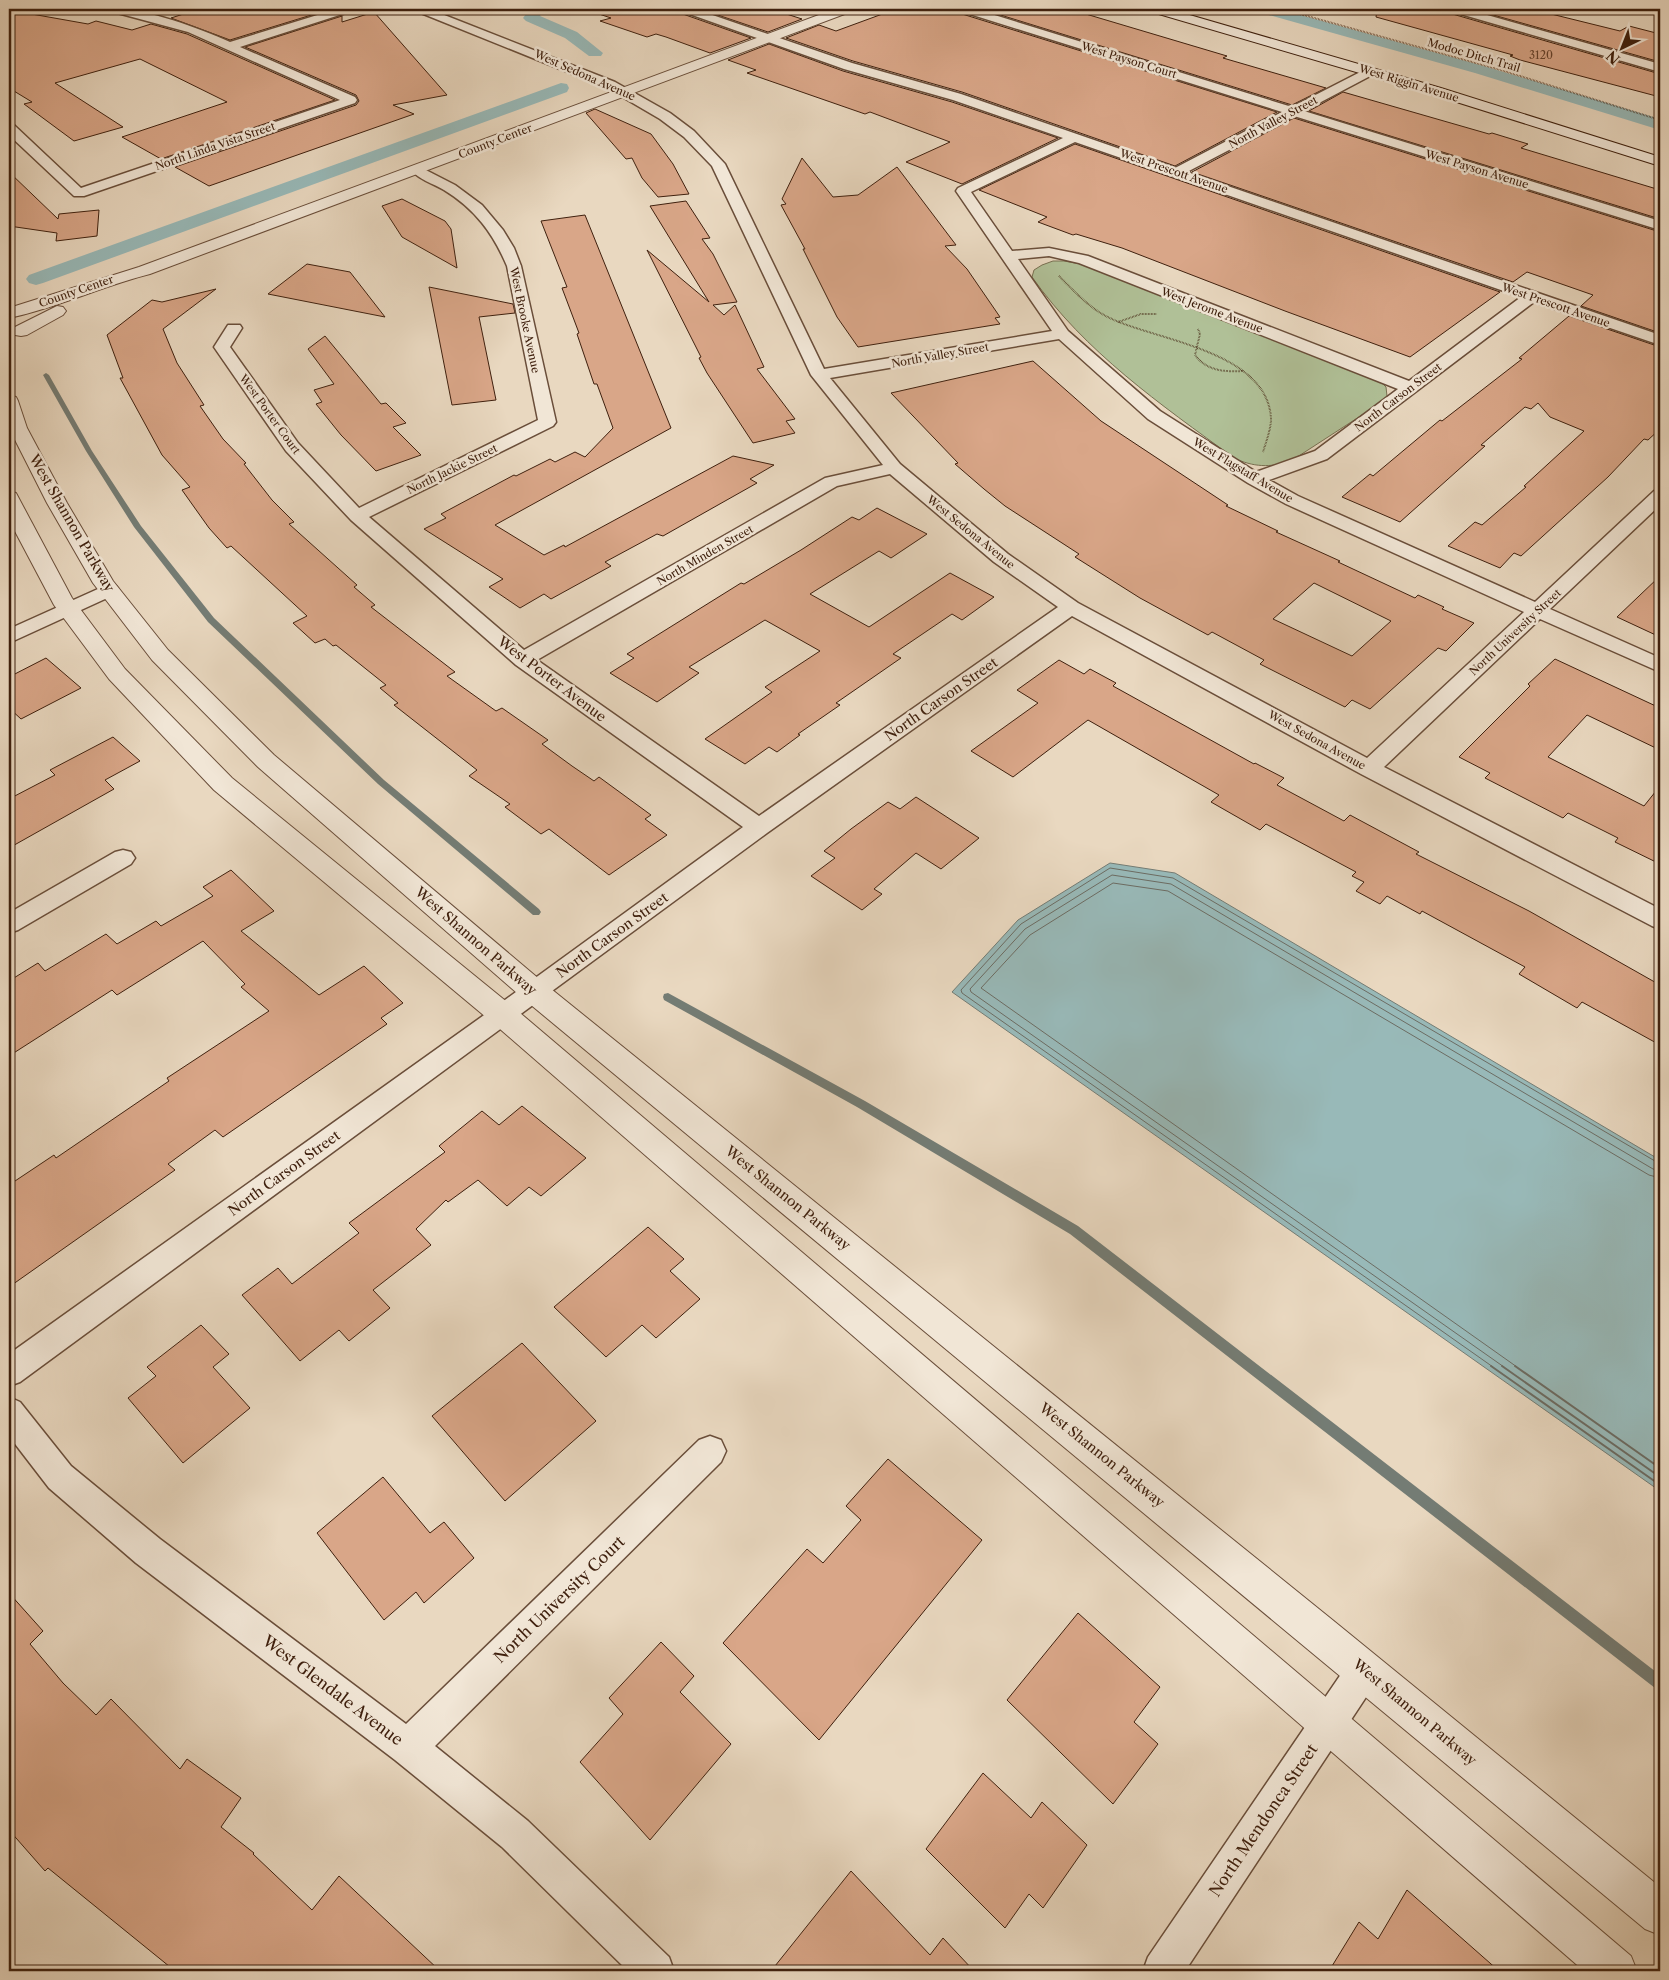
<svg xmlns="http://www.w3.org/2000/svg" width="1669" height="1980" font-family="'Libre Caslon Text',serif">
<style>
.green{fill:#b0c097;stroke:#787052}
.water{fill:#98b9b8;stroke:#747c74}
.lines{fill:none;stroke-linecap:round;stroke-linejoin:round}
.shore-far1{stroke:#6c6c63;stroke-width:1}
.shore{stroke:#6c6c63;stroke-width:2}
.stream{fill:#747c74;fill-rule:evenodd}
.canal{fill:#98b9b8;fill-rule:evenodd}
.building{fill:#d9a688;stroke:#3f200e;fill-rule:evenodd}
.minor-casing{stroke:#6a4e3a;stroke-width:3}
.tertiary-casing{stroke:#6a4e3a;stroke-width:2}
.secondary-casing{stroke:#3f200e;stroke-width:2}
.path{stroke:#3f200e;stroke-width:2;stroke-dasharray:0.5 1;stroke-linecap:butt}
.minor{fill:#f1e6d6;fill-rule:evenodd}
.tertiary{fill:#f1e6d6;fill-rule:evenodd}
.secondary{fill:#f1e6d6;fill-rule:evenodd}
.labels{text-anchor:middle;dominant-baseline:central;stroke-width:5;stroke-linejoin:round;paint-order:stroke}
.far-street-label{font-size:11px;fill:#3f200e;stroke:#f1e6d6}
.number-label{font-size:11px;fill:#66422c}
.street-label{font-size:14px;fill:#3f200e;stroke:#f1e6d6}
.near-street-label{font-size:16px;fill:#3f200e;stroke:#f1e6d6}
</style>
<rect width="100%" height="100%" fill="#e9d8c0"/>
<filter id="stains"><feTurbulence type="fractalNoise" baseFrequency=".004" numOctaves="4"/><feColorMatrix values="0 0 0 0 .2 0 0 0 0 .09 0 0 0 0 .02 0 0 0 .5 -.17"/></filter>
<radialGradient id="worn" r=".72"><stop offset=".6" stop-color="#630" stop-opacity="0"/><stop offset="1" stop-color="#630" stop-opacity=".3"/></radialGradient>
<path class="green" d="M 1053,261 L 1064,261 L 1081,264 L 1379,380 L 1386,387 L 1387,396 L 1382,402 L 1291,461 C 1270,468 1253,467 1234,458 C 1160,404 1085,352 1032,277 L 1034,270 L 1042,265 Z"/>
<path class="water" d="M 1110,863 L 1175,873 L 1660,1160 L 1660,1491 L 952,992 L 1018,920 Z"/>
<g class="lines">
<path class="shore-far1" d="M 1493,1367 L 962,993 L 961,990 L 1021,924 L 1110,868 L 1173,878 L 1660,1164
M 1504,1367 L 971,992 L 970,989 L 1025,929 L 1112,875 L 1171,884 L 1653,1169 L 1660,1171
M 1517,1367 L 981,988 L 1030,935 L 1113,883 L 1168,891 L 1649,1175 L 1660,1178"/>
<path class="shore" d="M 1491,1366 L 1660,1485
M 1502,1366 L 1660,1477
M 1515,1366 L 1660,1468"/>
<path class="stream" d="M 46,373 L 49,375 L 92,451 L 141,526 L 214,618 L 384,780 L 539,909 L 541,912 L 539,915 L 533,915 L 378,784 L 208,622 L 134,527 L 86,451 L 43,375 Z
M 668,993 L 865,1101 L 1078,1226 L 1660,1675 L 1660,1690 L 1655,1688 L 1070,1234 L 857,1107 L 664,1000 L 663,997 L 664,994 Z"/>
<path class="canal" d="M 530,9 L 544,9 L 540,16 L 577,32 L 603,53 L 601,56 L 589,56 L 565,38 L 526,21 L 523,18 Z
M 1255,9 L 1279,9 L 1487,67 L 1660,119 L 1660,130 L 1475,73 L 1258,12 Z
M 561,83 L 567,84 L 569,88 L 567,92 L 43,283 L 36,285 L 29,283 L 26,279 L 29,275 Z"/>
</g>
<path class="building" d="M 199,9 L 331,9 L 230,40 L 171,18 Z
M 596,9 L 678,9 L 680,13 L 751,38 L 710,53 L 666,37 L 656,34 L 647,37 L 600,21 L 611,18 L 596,13 Z
M 700,9 L 771,9 L 802,19 L 768,32 Z
M 896,9 L 957,9 L 959,13 L 1277,112 L 1175,166 L 962,92 L 853,61 L 786,38 L 819,25 L 836,31 Z
M 981,9 L 1069,9 L 1227,56 L 1223,58 L 1326,88 L 1292,105 Z
M 1377,9 L 1446,9 L 1449,13 L 1660,74 L 1660,97 L 1520,60 L 1510,56 L 1513,55 L 1376,17 Z
M 1472,9 L 1531,9 L 1620,31 L 1629,26 L 1660,34 L 1660,62 Z
M 9,10 L 88,24 L 96,21 L 132,30 L 151,24 L 187,34 L 335,100 L 161,159 L 122,137 L 227,102 L 140,59 L 55,83 L 123,127 L 74,141 L 24,104 L 32,102 L 9,88 Z
M 374,12 L 447,95 L 393,105 L 414,114 L 209,186 L 175,167 L 356,105 L 359,101 L 356,95 L 245,47 L 342,16 L 342,22 Z
M 769,44 L 843,71 L 952,102 L 1058,138 L 962,184 L 906,162 L 950,142 L 870,112 L 865,114 L 747,73 L 756,70 L 728,60 Z
M 1343,92 L 1489,134 L 1492,133 L 1528,144 L 1521,148 L 1660,190 L 1660,219 L 1309,111 Z
M 595,109 L 651,134 L 673,164 L 689,194 L 658,197 L 642,178 L 632,158 L 626,159 L 586,113 Z
M 1294,118 L 1660,232 L 1660,333 L 1581,306 L 1593,295 L 1527,272 L 1513,282 L 1192,172 Z
M 1075,144 L 1500,292 L 1410,357 L 1285,311 L 1122,248 L 1076,234 L 1073,235 L 1038,222 L 1047,217 L 979,190 Z
M 802,158 L 833,197 L 858,195 L 897,167 L 956,245 L 945,246 L 967,269 L 1000,317 L 995,318 L 1000,324 L 858,347 L 837,317 L 803,249 L 805,249 L 781,205 L 786,204 L 782,199 Z
M 9,172 L 58,219 L 59,214 L 99,210 L 97,236 L 56,241 L 57,233 L 9,226 Z
M 402,199 L 445,221 L 451,229 L 457,268 L 402,237 L 382,206 Z
M 686,201 L 710,238 L 702,239 L 713,254 L 737,302 L 713,305 L 724,315 L 735,305 L 764,367 L 757,369 L 795,419 L 786,421 L 795,433 L 753,443 L 707,373 L 699,358 L 701,357 L 647,250 L 709,302 L 650,206 Z
M 585,215 L 671,428 L 495,525 L 544,555 L 564,545 L 565,547 L 733,456 L 774,465 L 750,479 L 757,483 L 663,536 L 657,534 L 605,562 L 611,566 L 551,599 L 544,594 L 520,608 L 489,587 L 503,579 L 424,529 L 446,518 L 441,514 L 514,475 L 516,476 L 550,459 L 555,462 L 575,452 L 585,457 L 613,428 L 597,384 L 594,384 L 577,334 L 579,333 L 562,288 L 567,287 L 541,221 Z
M 307,264 L 350,272 L 385,317 L 268,294 Z
M 429,287 L 513,304 L 515,313 L 479,317 L 496,400 L 452,405 Z
M 216,289 L 163,329 L 177,363 L 204,405 L 200,406 L 223,439 L 246,463 L 244,464 L 272,500 L 294,522 L 289,524 L 357,585 L 354,587 L 375,605 L 371,607 L 455,672 L 447,676 L 496,711 L 502,708 L 548,740 L 542,744 L 572,766 L 594,781 L 599,777 L 651,815 L 645,819 L 667,835 L 609,875 L 549,829 L 541,834 L 505,807 L 510,804 L 469,776 L 477,770 L 394,705 L 398,703 L 380,688 L 386,685 L 336,645 L 333,646 L 325,639 L 315,643 L 293,623 L 307,616 L 231,546 L 227,548 L 209,528 L 182,490 L 190,487 L 162,455 L 120,378 L 123,378 L 107,335 L 152,300 L 162,302 Z
M 1569,316 L 1660,347 L 1660,429 L 1648,440 L 1644,439 L 1608,477 L 1521,556 L 1514,553 L 1500,568 L 1448,546 L 1475,522 L 1482,525 L 1526,487 L 1524,486 L 1584,431 L 1550,417 L 1538,403 L 1531,409 L 1525,407 L 1481,445 L 1485,446 L 1400,522 L 1342,497 L 1370,474 L 1373,476 L 1440,420 L 1442,421 L 1522,359 L 1519,358 Z
M 325,336 L 381,404 L 386,403 L 406,423 L 393,427 L 421,455 L 376,471 L 341,435 L 316,404 L 322,402 L 314,390 L 334,384 L 308,349 Z
M 1033,361 L 1101,421 L 1228,505 L 1226,506 L 1278,531 L 1276,532 L 1340,561 L 1338,562 L 1415,598 L 1418,595 L 1444,607 L 1442,609 L 1474,623 L 1446,651 L 1438,648 L 1370,709 L 1352,700 L 1345,707 L 1260,664 L 1264,660 L 1212,632 L 1208,635 L 1140,598 L 1075,557 L 1079,554 L 1005,506 L 984,489 L 955,464 L 958,463 L 891,393 ZM 1314,583 L 1391,621 L 1352,656 L 1273,619 Z
M 877,508 L 927,534 L 891,558 L 879,551 L 810,594 L 869,627 L 950,573 L 994,597 L 962,620 L 952,614 L 893,654 L 901,658 L 836,703 L 840,705 L 798,734 L 800,735 L 777,752 L 769,747 L 745,764 L 705,739 L 772,692 L 765,687 L 820,651 L 765,620 L 689,667 L 699,673 L 657,702 L 610,673 L 634,658 L 627,654 L 741,583 L 744,584 L 801,550 L 852,517 L 859,520 Z
M 1660,576 L 1660,637 L 1617,617 Z
M 46,658 L 81,688 L 21,719 L 9,708 L 9,677 Z
M 1555,659 L 1660,708 L 1660,750 L 1587,715 L 1548,757 L 1644,806 L 1660,786 L 1660,864 L 1615,842 L 1618,838 L 1568,813 L 1563,818 L 1485,778 L 1490,773 L 1459,757 L 1530,686 L 1528,684 Z
M 1059,660 L 1084,674 L 1090,669 L 1116,683 L 1113,686 L 1254,764 L 1255,763 L 1284,778 L 1277,785 L 1344,821 L 1350,815 L 1419,852 L 1416,854 L 1529,911 L 1660,985 L 1660,1045 L 1582,1002 L 1577,1008 L 1519,974 L 1525,967 L 1422,911 L 1420,914 L 1387,896 L 1380,904 L 1356,891 L 1364,882 L 1352,876 L 1356,872 L 1266,824 L 1260,830 L 1211,802 L 1219,795 L 1088,720 L 1013,777 L 971,751 L 1038,703 L 1017,690 Z
M 113,737 L 140,761 L 105,780 L 114,789 L 9,848 L 9,799 L 55,775 L 50,770 Z
M 916,797 L 979,838 L 941,869 L 916,853 L 874,889 L 882,894 L 862,910 L 811,876 L 835,858 L 824,851 L 851,829 L 888,802 L 900,809 Z
M 231,870 L 274,911 L 241,931 L 319,995 L 364,966 L 403,1003 L 381,1018 L 387,1024 L 223,1137 L 215,1130 L 168,1164 L 175,1170 L 9,1287 L 9,1185 L 54,1155 L 56,1158 L 169,1081 L 167,1078 L 269,1011 L 241,987 L 245,984 L 203,941 L 117,995 L 112,990 L 9,1056 L 9,981 L 38,963 L 45,971 L 106,934 L 117,944 L 156,921 L 161,926 L 213,896 L 203,887 Z
M 522,1106 L 586,1158 L 541,1196 L 529,1187 L 507,1206 L 478,1180 L 448,1202 L 446,1200 L 416,1229 L 431,1245 L 373,1290 L 390,1308 L 349,1341 L 339,1330 L 300,1361 L 242,1295 L 278,1268 L 292,1284 L 359,1233 L 349,1223 L 445,1152 L 439,1146 L 482,1111 L 499,1125 Z
M 648,1227 L 684,1259 L 670,1271 L 700,1299 L 656,1338 L 642,1325 L 606,1357 L 554,1307 Z
M 201,1325 L 229,1354 L 213,1367 L 250,1408 L 183,1463 L 128,1398 L 156,1376 L 147,1367 Z
M 522,1343 L 596,1421 L 505,1501 L 432,1416 Z
M 888,1459 L 982,1540 L 819,1740 L 723,1643 L 807,1549 L 823,1563 L 861,1520 L 846,1506 Z
M 383,1477 L 430,1533 L 444,1522 L 474,1558 L 424,1603 L 416,1592 L 384,1620 L 317,1533 Z
M 9,1593 L 43,1631 L 30,1644 L 63,1683 L 96,1715 L 111,1699 L 180,1769 L 187,1759 L 241,1798 L 221,1827 L 254,1853 L 253,1854 L 312,1910 L 339,1876 L 440,1971 L 175,1971 L 48,1868 L 45,1871 L 9,1830 Z
M 1078,1613 L 1160,1687 L 1134,1722 L 1158,1744 L 1113,1804 L 1007,1700 Z
M 661,1642 L 694,1676 L 680,1692 L 731,1744 L 650,1840 L 580,1762 L 623,1714 L 609,1698 Z
M 983,1773 L 1031,1818 L 1042,1802 L 1087,1845 L 1043,1908 L 1029,1894 L 1005,1928 L 926,1849 Z
M 851,1871 L 930,1955 L 943,1938 L 974,1971 L 771,1971 Z
M 1407,1890 L 1499,1971 L 1329,1971 L 1359,1922 L 1378,1939 Z"/>
<g class="lines">
<defs>
<path id="minor" d="M 108,9 C 144,7 197,28 230,42 L 337,9 L 353,9 L 352,11 L 240,47 L 355,97 L 357,100 L 355,103 L 84,196 L 74,196 L 9,135 L 9,124 L 14,125 L 81,188 L 340,100 L 188,32 L 110,11 Z
M 415,9 L 429,9 L 615,82 L 670,113 L 694,131 L 725,164 L 824,369 L 1052,331 L 956,191 L 958,188 L 1063,138 L 953,100 L 844,69 L 681,11 L 680,9 L 695,9 L 852,63 L 961,94 L 1175,168 L 1282,112 L 960,11 L 959,9 L 975,9 L 1292,107 L 1370,67 L 1376,71 L 1374,74 L 1304,111 L 1660,221 L 1660,230 L 1294,116 L 1187,172 L 1660,335 L 1660,345 L 1534,302 L 1327,459 L 1269,480 L 1298,496 L 1535,602 L 1654,491 L 1660,490 L 1660,505 L 1550,609 L 1660,658 L 1660,672 L 1540,619 L 1384,767 L 1660,909 L 1660,929 L 1652,926 L 1361,774 L 1072,616 L 767,833 L 20,1382 L 9,1386 L 9,1354 L 494,1008 L 743,827 L 516,665 L 351,520 L 286,451 L 214,347 L 228,325 L 240,325 L 242,328 L 230,347 L 298,443 L 359,508 L 538,420 L 507,266 C 493,233 475,209 444,190 C 434,184 418,179 411,170 L 418,166 L 455,185 L 482,205 L 503,230 L 514,248 L 521,266 L 556,422 L 553,426 L 369,517 L 524,650 L 825,478 L 883,465 L 811,375 L 712,166 L 684,137 L 660,119 L 607,88 L 416,11 ZM 1075,142 L 1521,297 L 1409,381 L 1088,256 L 1049,248 L 1012,251 L 971,192 ZM 1049,256 L 1079,263 L 1398,389 L 1315,451 L 1256,472 L 1160,411 L 1068,331 L 1018,259 ZM 1059,339 L 1148,419 L 1248,483 L 1286,504 L 1524,612 L 1367,758 L 1078,603 L 1008,554 L 900,464 L 830,378 ZM 890,474 L 994,562 L 1058,607 L 759,816 L 537,660 L 837,486 Z
M 1448,9 L 1466,9 L 1660,64 L 1660,72 L 1450,11 Z
M 109,584 L 116,586 L 119,590 L 116,594 L 9,643 L 9,629 Z
M 123,850 L 131,852 L 135,858 L 131,864 L 18,930 L 9,933 L 9,913 L 115,852 Z
M 9,1397 L 20,1402 L 71,1466 L 160,1539 L 406,1724 L 699,1440 L 710,1436 L 721,1440 L 726,1451 L 721,1462 L 435,1746 L 528,1821 L 669,1957 L 674,1971 L 628,1971 L 502,1847 L 395,1760 L 136,1563 L 49,1488 L 9,1436 Z
M 1364,1653 L 1376,1658 L 1381,1670 L 1376,1682 L 1185,1971 L 1143,1971 L 1148,1957 L 1352,1658 Z"/>
<path id="tertiary" d="M 835,9 L 852,9 L 850,12 L 150,274 C 102,286 57,308 9,318 L 9,308 L 139,267 Z
M 57,306 L 63,307 L 66,311 L 63,315 L 27,335 L 21,336 L 15,335 L 12,331 L 15,327 Z
M 9,395 L 16,397 L 18,401 L 27,428 L 67,503 L 113,581 L 168,650 L 274,755 L 545,984 L 1335,1622 L 1660,1887 L 1660,1935 L 1645,1929 L 525,1000 L 258,767 L 152,660 L 93,583 L 47,503 L 9,428 Z
M 9,491 L 16,493 L 72,598 L 125,669 L 232,778 L 513,1007 L 1631,1956 L 1637,1971 L 1584,1971 L 493,1023 L 214,790 L 109,679 L 54,605 L 9,520 Z"/>
<path id="secondary" d="M 1150,9 L 1169,9 L 1441,88 L 1660,157 L 1660,166 L 1431,94 L 1152,12 Z"/>
</defs>
<use href="#minor" class="minor-casing"/>
<use href="#tertiary" class="tertiary-casing"/>
<use href="#secondary" class="secondary-casing"/>
<path class="path" d="M 1282,9 L 1501,70 L 1660,120
M 1059,276 C 1075,292 1091,310 1112,319 C 1160,341 1268,352 1271,419 C 1271,429 1266,442 1263,452
M 1118,322 L 1141,314 L 1157,314
M 1198,329 L 1200,334 L 1195,355 C 1207,371 1224,372 1243,371"/>
<use href="#minor" class="minor"/>
<use href="#tertiary" class="tertiary"/>
<use href="#secondary" class="secondary"/>
</g>
<g class="labels">
<g class="far-street-label">
<text transform="translate(1474 55) rotate(16)">Modoc Ditch Trail</text>
<text transform="translate(1129 60) rotate(17)">West Payson Court</text>
<text transform="translate(585 75) rotate(24)">West Sedona Avenue</text>
<text transform="translate(1409 83) rotate(17)">West Riggin Avenue</text>
<text transform="translate(1273 122) rotate(-28)">North Valley Street</text>
<text transform="translate(495 141) rotate(-21)">County Center</text>
<text transform="translate(215 146) rotate(-19)">North Linda Vista Street</text>
<text transform="translate(1477 169) rotate(17)">West Payson Avenue</text>
<text transform="translate(1174 171) rotate(19)">West Prescott Avenue</text>
<text transform="translate(76 291) rotate(-19)">County Center</text>
<text transform="translate(1556 305) rotate(19)">West Prescott Avenue</text>
<text transform="translate(1212 310) rotate(21)">West Jerome Avenue</text>
<text transform="translate(525 320) rotate(78)">West Brooke Avenue</text>
<text transform="translate(940 355) rotate(-10)">North Valley Street</text>
<text transform="translate(1398 397) rotate(-37)">North Carson Street</text>
<text transform="translate(270 414) rotate(54)">West Porter Court</text>
<text transform="translate(452 469) rotate(-26)">North Jackie Street</text>
<text transform="translate(1243 470) rotate(31)">West Flagstaff Avenue</text>
<text transform="translate(971 532) rotate(39)">West Sedona Avenue</text>
<text transform="translate(705 555) rotate(-30)">North Minden Street</text>
<text transform="translate(1515 632) rotate(-43)">North University Street</text>
<text transform="translate(1317 740) rotate(29)">West Sedona Avenue</text>
</g>
<g class="number-label">
<text x="1541" y="55">3120</text>
</g>
<g class="street-label">
<text transform="translate(72 523) rotate(60)">West Shannon Parkway</text>
<text transform="translate(552 679) rotate(37)">West Porter Avenue</text>
<text transform="translate(941 699) rotate(-35)">North Carson Street</text>
<text transform="translate(612 935) rotate(-36)">North Carson Street</text>
<text transform="translate(476 941) rotate(41)">West Shannon Parkway</text>
<text transform="translate(284 1173) rotate(-36)">North Carson Street</text>
<text transform="translate(788 1198) rotate(39)">West Shannon Parkway</text>
<text transform="translate(1102 1455) rotate(39)">West Shannon Parkway</text>
<text transform="translate(1415 1712) rotate(40)">West Shannon Parkway</text>
</g>
<g class="near-street-label">
<text transform="translate(559 1599) rotate(-44)">North University Court</text>
<text transform="translate(333 1690) rotate(37)">West Glendale Avenue</text>
<text transform="translate(1263 1820) rotate(-56)">North Mendonca Street</text>
</g>
</g>
<rect width="1669" height="1980" fill="none" stroke="#e9d8c0" stroke-width="30"/>
<rect x="10" y="10" width="1649" height="1960" fill="none" stroke="#3f200e" stroke-width="2.5"/>
<rect x="15" y="15" width="1639" height="1950" fill="none" stroke="#3f200e"/>
<g transform="translate(1622 48) rotate(223)" stroke="#f1e6d6" stroke-width="4" paint-order="stroke">
<path d="M0-4L9 19L0 12L-9 19Z" fill="#3f200e"/>
<text y="-8" font-size="14" font-weight="bold" text-anchor="middle" fill="#3f200e">N</text>
</g>
<rect width="100%" height="100%" filter="url(#stains)"/>
<rect width="100%" height="100%" fill="url(#worn)"/>
</svg>
